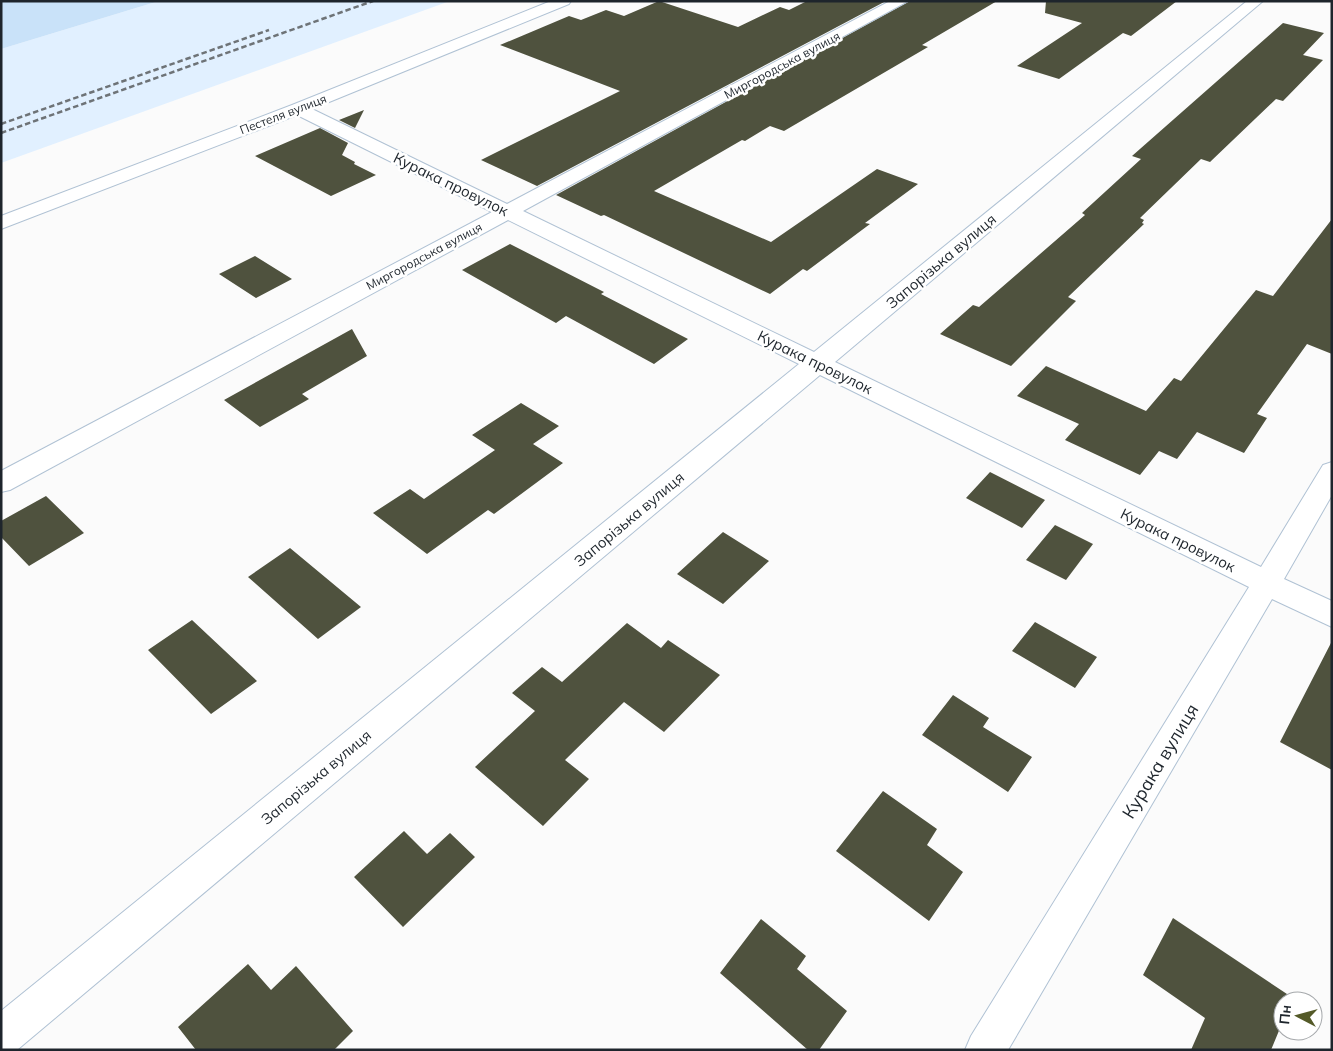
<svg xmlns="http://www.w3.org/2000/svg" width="1333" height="1051" font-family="Mulish,sans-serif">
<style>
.built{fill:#e1f0ff}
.green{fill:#c9e2f9}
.building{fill:#4f523e}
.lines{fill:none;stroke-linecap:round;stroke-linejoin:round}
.minor-casing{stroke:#b0c2d4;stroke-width:2}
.minor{fill:#fff;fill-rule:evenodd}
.rail{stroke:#6e7377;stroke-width:2.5;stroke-dasharray:5.5 3;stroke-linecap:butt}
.labels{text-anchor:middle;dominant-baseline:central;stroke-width:5;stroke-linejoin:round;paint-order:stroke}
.far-street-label{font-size:12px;fill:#1e252c;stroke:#fff}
.street-label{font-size:15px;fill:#1e252c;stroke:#fff}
.near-street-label{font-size:18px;fill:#1e252c;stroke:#fff}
</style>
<rect width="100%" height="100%" fill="#fbfbfb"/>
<path class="built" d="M 159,1 L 450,1 L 1,163 L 1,49 Z"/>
<path class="green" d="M 1,1 L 159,1 L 1,49 Z"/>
<path class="building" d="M 659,1 L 738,27 L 780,7 L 789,10 L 807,1 L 886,1 L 537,186 L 481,160 L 620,91 L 500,45 L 569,16 L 581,20 L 606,10 L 624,16 Z
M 910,1 L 997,1 L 922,45 L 928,47 L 784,131 L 770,126 L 745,141 L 742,140 L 654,191 L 771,242 L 877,169 L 918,184 L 865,223 L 870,224 L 807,271 L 803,269 L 770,294 L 604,215 L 601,216 L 556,195 Z
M 1046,1 L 1177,1 L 1131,36 L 1123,33 L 1059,79 L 1017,66 L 1082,23 L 1045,13 Z
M 1283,23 L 1324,33 L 1303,55 L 1323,60 L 1283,101 L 1276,99 L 1210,162 L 1201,159 L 1140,218 L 1144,220 L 1142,223 L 1144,224 L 1068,297 L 1076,301 L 1011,366 L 940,334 L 973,305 L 979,307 L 1085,215 L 1082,213 L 1141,159 L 1132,156 Z
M 364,110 L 355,128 L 339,120 Z
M 320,128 L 348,143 L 342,155 L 355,162 L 354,164 L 376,175 L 331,196 L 255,156 Z
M 1332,219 L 1332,354 L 1307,344 L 1257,414 L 1267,418 L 1244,453 L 1197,432 L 1177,459 L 1159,451 L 1140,475 L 1065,440 L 1079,424 L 1017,396 L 1046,366 L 1146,411 L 1174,378 L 1181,381 L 1256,290 L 1273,296 Z
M 510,244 L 604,292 L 601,294 L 688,339 L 654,364 L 566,316 L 556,323 L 462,270 Z
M 255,256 L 292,279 L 256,298 L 219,274 Z
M 352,329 L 367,356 L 302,394 L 309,399 L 260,427 L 224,400 Z
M 521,403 L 559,426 L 533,444 L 563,463 L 494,514 L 488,510 L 427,554 L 373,513 L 410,489 L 424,499 L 495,450 L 472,435 Z
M 990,472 L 1045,500 L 1022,528 L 966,498 Z
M 46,496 L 84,533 L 29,566 L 1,537 L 1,521 Z
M 1055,525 L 1093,544 L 1066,580 L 1026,560 Z
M 723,532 L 769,561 L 723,604 L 677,574 Z
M 290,548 L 361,607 L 318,639 L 248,577 Z
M 192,620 L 257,681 L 211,714 L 148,650 Z
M 1035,622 L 1097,657 L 1075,688 L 1012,651 Z
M 627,623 L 661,648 L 668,640 L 720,675 L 664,732 L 624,702 L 565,760 L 589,779 L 543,826 L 475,767 L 535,711 L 512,693 L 542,667 L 562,682 Z
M 1332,641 L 1332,770 L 1280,742 Z
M 953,695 L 989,718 L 983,727 L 1032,757 L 1008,792 L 922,735 Z
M 883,791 L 937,829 L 927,845 L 963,872 L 929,921 L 836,851 Z
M 404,831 L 427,854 L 450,833 L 475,857 L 403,927 L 354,877 Z
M 1173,918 L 1293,998 L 1292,1001 L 1283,1001 L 1283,1021 L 1271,1050 L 1191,1050 L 1205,1018 L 1143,975 Z
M 761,919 L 806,956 L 797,969 L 847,1011 L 819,1050 L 808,1050 L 720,973 Z
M 248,964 L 271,990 L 296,966 L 353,1031 L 334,1050 L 196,1050 L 178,1027 Z"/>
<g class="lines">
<defs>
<path id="minor" d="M 551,1 L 571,1 L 569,4 L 312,109 L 507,204 L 890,1 L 908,1 L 523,211 L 814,352 L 1247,1 L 1263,1 L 835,362 L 1261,567 L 1323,465 L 1332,462 L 1332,495 L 1284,579 L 1332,601 L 1332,627 L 1272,599 L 1008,1050 L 965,1050 L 971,1036 L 1249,587 L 820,375 L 17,1050 L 1,1050 L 1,1011 L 799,364 L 508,220 L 10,490 L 1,492 L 1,471 L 492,212 L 297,115 L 1,229 L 1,216 L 292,105 Z"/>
</defs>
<use href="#minor" class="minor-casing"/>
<use href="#minor" class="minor"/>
<path class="rail" d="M 1,124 L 269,30
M 1,133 L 373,1"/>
</g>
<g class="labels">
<g class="far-street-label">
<text transform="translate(782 65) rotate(-28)">Миргородська вулиця</text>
<text transform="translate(283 114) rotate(-21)">Пестеля вулиця</text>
<text transform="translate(424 256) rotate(-28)">Миргородська вулиця</text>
</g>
<g class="street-label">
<text transform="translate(451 184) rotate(26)">Курака провулок</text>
<text transform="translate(941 261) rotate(-40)">Запорізька вулиця</text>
<text transform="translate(815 362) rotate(26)">Курака провулок</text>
<text transform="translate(629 519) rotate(-40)">Запорізька вулиця</text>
<text transform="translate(1178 540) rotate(26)">Курака провулок</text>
<text transform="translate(316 777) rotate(-40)">Запорізька вулиця</text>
</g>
<g class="near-street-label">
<text transform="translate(1160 761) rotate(-59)">Курака вулиця</text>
</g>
</g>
<rect width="1333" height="1051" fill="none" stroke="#1e252c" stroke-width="5"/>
<g transform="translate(1298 1016) rotate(276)"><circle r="24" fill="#ffffff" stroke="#a5a8ab"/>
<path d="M0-4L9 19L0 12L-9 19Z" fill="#545a28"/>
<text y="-8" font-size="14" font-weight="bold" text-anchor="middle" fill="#1e252c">Пн</text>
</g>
</svg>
